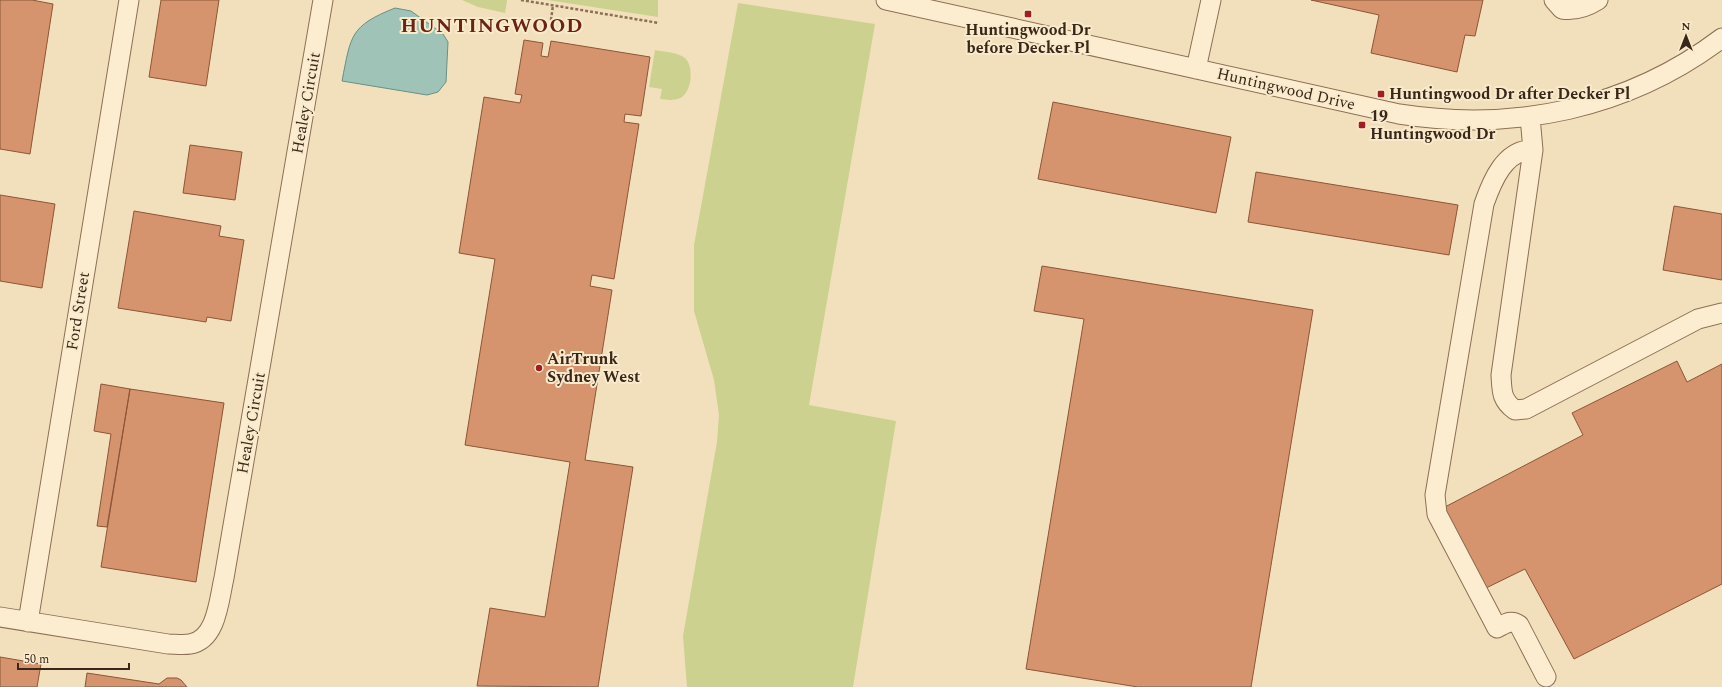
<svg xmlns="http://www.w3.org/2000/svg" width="1722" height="687" font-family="Spectral,serif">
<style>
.green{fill:#ccd18f}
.water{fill:#a0c3b7;stroke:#679185}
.building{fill:#d5946d;stroke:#8d5537}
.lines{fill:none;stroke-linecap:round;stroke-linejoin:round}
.minor-casing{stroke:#8c6f54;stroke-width:21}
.path{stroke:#8c6f54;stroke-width:2.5;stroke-dasharray:3 2;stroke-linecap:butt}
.minor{stroke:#fcedd0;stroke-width:19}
.poi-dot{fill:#a11d24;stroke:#f9eacc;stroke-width:1.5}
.labels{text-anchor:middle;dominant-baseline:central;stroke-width:4;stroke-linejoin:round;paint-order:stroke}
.poi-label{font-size:16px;font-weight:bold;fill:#39281a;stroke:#f9eacc;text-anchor:start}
.street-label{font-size:16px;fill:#39281a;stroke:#f9eacc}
.district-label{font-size:20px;font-weight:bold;letter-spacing:1px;fill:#6a2315;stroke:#f9eacc}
</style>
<rect width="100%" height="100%" fill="#f2e0bc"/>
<path class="green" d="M 462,0 L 507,0 L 507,1 L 505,13 L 478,7 Z
M 547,0 L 658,0 L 658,17 Z
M 738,3 L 875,24 L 809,405 L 896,421 L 853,687 L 687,687 L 683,636 L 717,442 L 719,415 L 714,380 L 694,311 L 694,245 Z
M 655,50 C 664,52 677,52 685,58 C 694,66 692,90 682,97 C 675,101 668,100 660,99 L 662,89 L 649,87 Z"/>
<path class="water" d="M 395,8 L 411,11 L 443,34 L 448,42 L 446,82 L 438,92 L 427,95 L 342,81 C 351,35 350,26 395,8 Z"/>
<path class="building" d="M 0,0 L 32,0 L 53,4 L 30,154 L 0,149 Z
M 161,0 L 219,0 L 206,86 L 149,77 Z
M 1311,0 L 1483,0 L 1475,36 L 1465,35 L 1457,72 L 1371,53 L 1379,15 Z
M 524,40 L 543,43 L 541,56 L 548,57 L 551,41 L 650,57 L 641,116 L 625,114 L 624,122 L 639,124 L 614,279 L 592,275 L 590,286 L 612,290 L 585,460 L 633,467 L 598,687 L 477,686 L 490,608 L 545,617 L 570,462 L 465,445 L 495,259 L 459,253 L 484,97 L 520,103 L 522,95 L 515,94 Z
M 1053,102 L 1231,137 L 1216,213 L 1038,179 Z
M 190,145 L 242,152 L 235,200 L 183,193 Z
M 1256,172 L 1458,205 L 1449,255 L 1248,222 Z
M 0,195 L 55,204 L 42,288 L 0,281 Z
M 1674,206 L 1722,214 L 1722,280 L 1663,270 Z
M 134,211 L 221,226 L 219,236 L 244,240 L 231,321 L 207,317 L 206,322 L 118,308 Z
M 1042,266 L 1313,310 L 1251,687 L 1138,687 L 1026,669 L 1084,319 L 1034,311 Z
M 1677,361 L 1687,382 L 1722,364 L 1722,584 L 1574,659 L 1525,569 L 1484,589 L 1443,508 L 1583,435 L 1572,413 Z
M 101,384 L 130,389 L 107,527 L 97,526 L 111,434 L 94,431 Z
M 130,389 L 224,403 L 196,582 L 101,567 Z
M 0,657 L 41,664 L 37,687 L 0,687 Z
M 87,673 L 159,684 L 167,678 L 177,678 L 181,680 L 187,687 L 85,687 Z"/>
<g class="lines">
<defs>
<path id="minor" d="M 886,0 L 1399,114 C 1515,132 1628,109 1722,38
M 1554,0 L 1562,9 C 1575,11 1587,7 1598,0
M 1196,69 L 1211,0
M 1530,117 L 1533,150 L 1501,375 C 1502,391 1501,400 1515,410 L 1526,409 L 1698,319 L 1722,313
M 1533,150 C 1505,149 1492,181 1484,204 L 1435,495 L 1437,514 L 1497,628 C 1505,624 1511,619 1519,625 L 1546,677
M 0,617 L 168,644 C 175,644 183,645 190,644 C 217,640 219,599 224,578 L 323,0
M 28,622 L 129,0"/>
</defs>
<use href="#minor" class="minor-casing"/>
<path class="path" d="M 521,0 L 659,23
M 551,20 L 553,5"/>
<use href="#minor" class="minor"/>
</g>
<g class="poi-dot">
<rect x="1024" y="10" width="8" height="8" rx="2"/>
<rect x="1377" y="90" width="8" height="8" rx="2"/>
<rect x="1358" y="121" width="8" height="8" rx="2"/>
<circle cx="539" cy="368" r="4"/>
</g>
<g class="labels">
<g class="poi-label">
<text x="1028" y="30" text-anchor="middle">Huntingwood Dr<tspan x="1028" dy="18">before Decker Pl</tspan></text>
<text x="1389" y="94">Huntingwood Dr after Decker Pl</text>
<text x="1370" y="116">19<tspan x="1370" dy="18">Huntingwood Dr</tspan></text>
<text x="547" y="359">AirTrunk<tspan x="547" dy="18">Sydney West</tspan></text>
</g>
<g class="street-label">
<text transform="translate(1286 89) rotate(13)">Huntingwood Drive</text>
<text transform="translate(306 103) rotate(-80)">Healey Circuit</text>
<text transform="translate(78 311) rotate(-81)">Ford Street</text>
<text transform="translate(251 423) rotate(-80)">Healey Circuit</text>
</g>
<g class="district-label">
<text x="492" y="26">HUNTINGWOOD</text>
</g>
</g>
<g transform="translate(1686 36)" stroke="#f9eacc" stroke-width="3" paint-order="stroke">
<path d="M0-3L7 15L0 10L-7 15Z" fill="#39281a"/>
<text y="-6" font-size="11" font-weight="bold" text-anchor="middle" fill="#39281a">N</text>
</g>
<path d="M18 663v6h111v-6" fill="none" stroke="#39281a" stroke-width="2"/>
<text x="24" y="663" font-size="12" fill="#39281a" stroke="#f9eacc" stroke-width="3" paint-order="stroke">50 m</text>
</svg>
